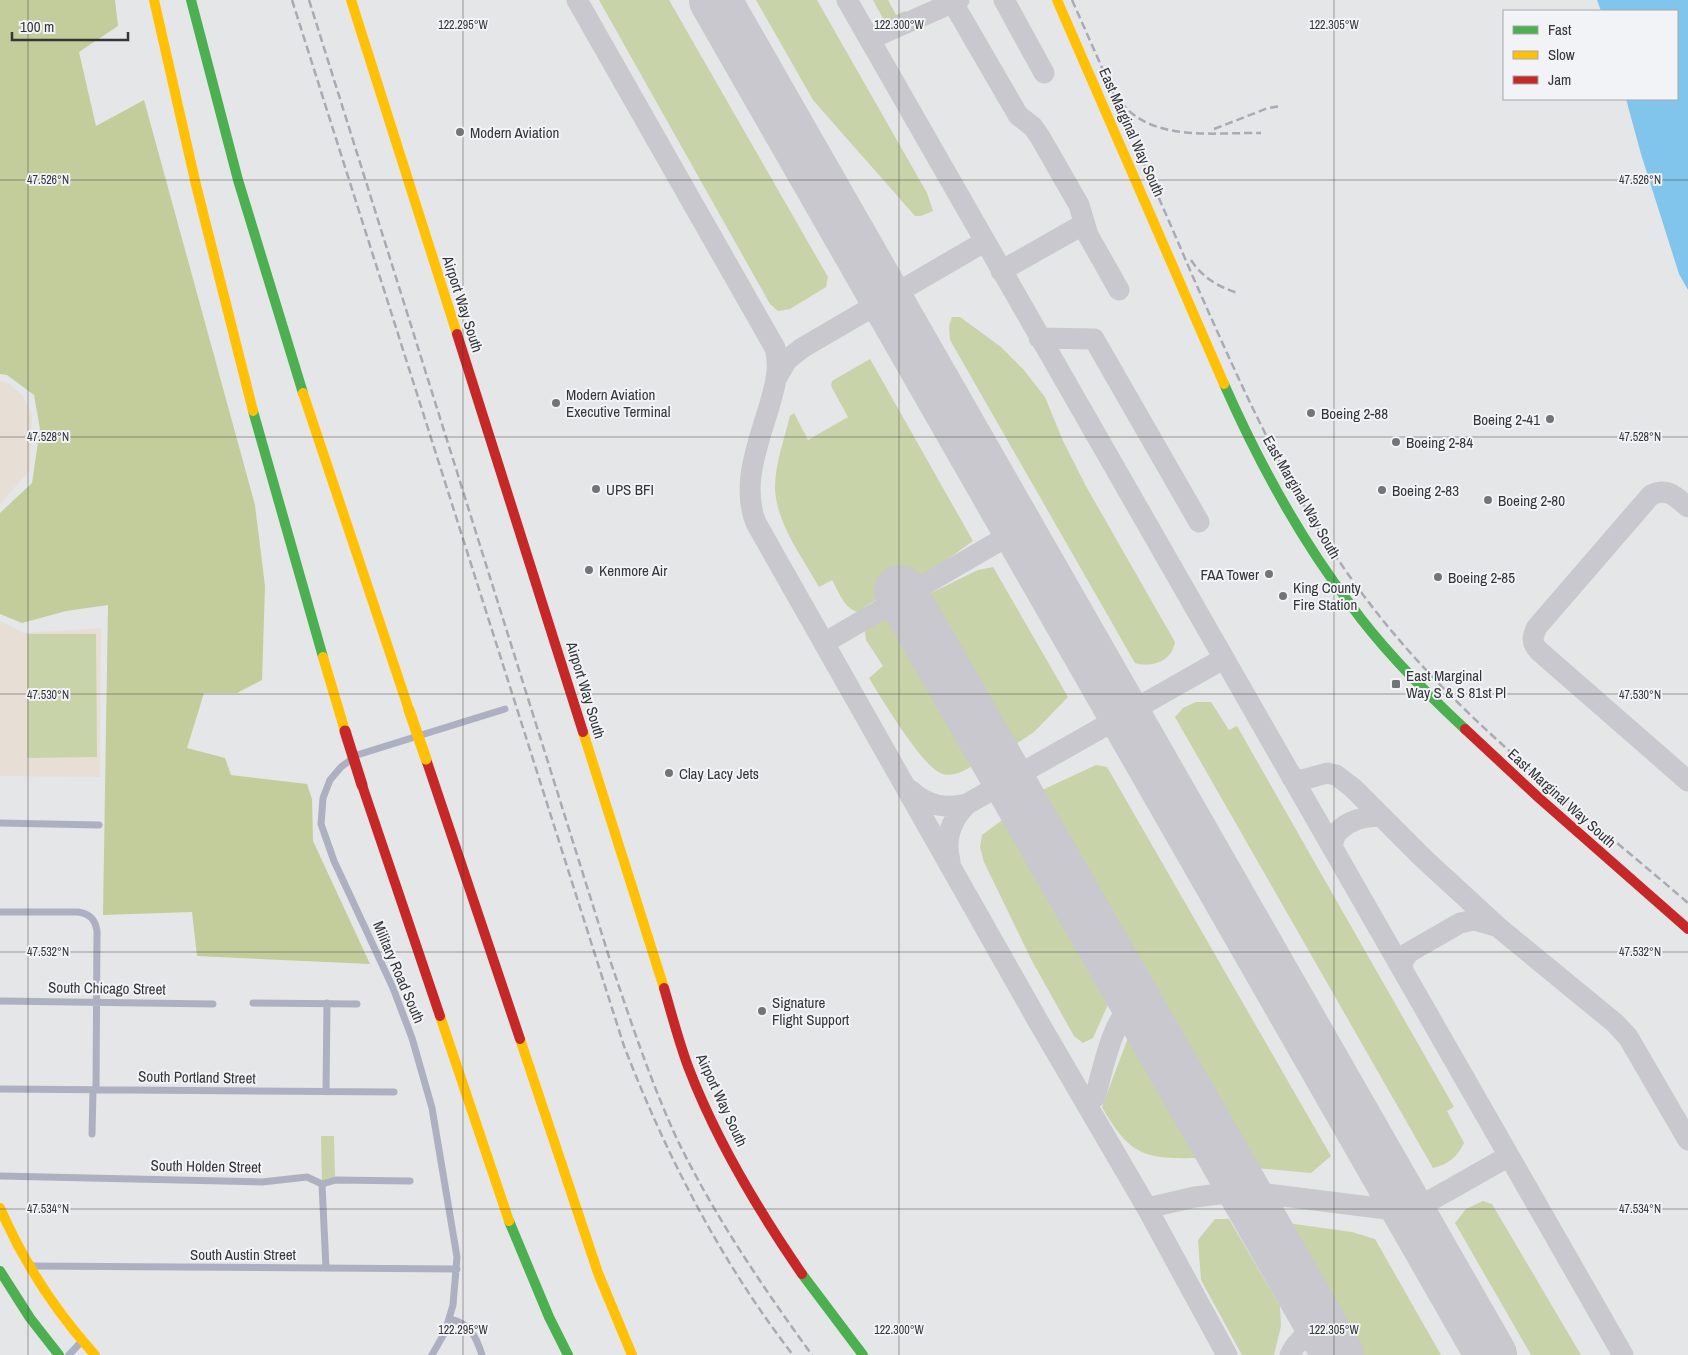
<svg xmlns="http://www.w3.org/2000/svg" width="1688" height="1355" font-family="'Archivo Narrow',sans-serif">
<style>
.education{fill:#e7dfd5}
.green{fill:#c8d3a9}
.forest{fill:#c2cd9b}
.water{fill:#81c5ec}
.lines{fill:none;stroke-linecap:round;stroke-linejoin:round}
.taxiway{stroke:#c8c8ce;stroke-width:21}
.runway{stroke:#c8c8ce;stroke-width:52}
.street{stroke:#adb0c0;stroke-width:7}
.fast{stroke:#4caf50;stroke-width:10}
.slow{stroke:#ffc107;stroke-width:10}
.jam{stroke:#c62828;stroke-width:10}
.rail{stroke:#aaaab4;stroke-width:2.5;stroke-dasharray:8 4;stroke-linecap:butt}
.slow-bridge{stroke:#ffc107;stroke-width:11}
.jam-bridge{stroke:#c62828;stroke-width:11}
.ticks{fill:none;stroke:#353637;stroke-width:1;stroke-opacity:0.45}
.poi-dot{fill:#737475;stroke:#f1f3f6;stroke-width:2}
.labels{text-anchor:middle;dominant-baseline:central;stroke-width:4;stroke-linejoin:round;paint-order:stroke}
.poi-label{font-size:15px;fill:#353637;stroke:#f1f3f6;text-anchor:start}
.street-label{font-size:15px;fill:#353637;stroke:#f1f3f6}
.ticks-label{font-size:12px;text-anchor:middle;fill:#353637;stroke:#f1f3f6;stroke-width:4;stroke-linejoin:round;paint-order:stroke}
</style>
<rect width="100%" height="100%" fill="#e5e6e7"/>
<path class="education" d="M 0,381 L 7,382 L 23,396 L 32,414 L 30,470 L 0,504 Z
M 0,621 L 23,633 L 101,628 L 100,777 L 0,776 Z"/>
<path class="green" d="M 599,0 L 669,0 L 828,277 L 826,287 L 790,309 L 778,311 L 770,304 Z
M 756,0 L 817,0 L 927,193 L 933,211 L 921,216 L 915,216 L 813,100 Z
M 873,0 L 888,0 L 896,15 L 905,11 L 907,15 L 891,22 L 885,22 Z
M 952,317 L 960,317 L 1001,347 L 1023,369 L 1045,397 L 1063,441 L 1087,488 L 1175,642 C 1172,661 1152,668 1135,663 L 950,340 L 949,326 Z
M 870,359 L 973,541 L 920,579 L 917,574 L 875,598 L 876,600 L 863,608 L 864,612 C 846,614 840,594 832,580 L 819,587 C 803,558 776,523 775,488 C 775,464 784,440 790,416 L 794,413 L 808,440 L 848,417 L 831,386 L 832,381 Z
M 993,567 L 1068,697 L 1034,732 L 1013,746 L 932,604 L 929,594 L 978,570 Z
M 889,616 L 897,622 L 977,764 C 966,769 952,779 940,773 C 921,764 881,698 869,678 L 883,666 L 866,640 L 865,631 L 869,626 Z
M 27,634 L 96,634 L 97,757 L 27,758 Z
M 1196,702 L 1211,702 L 1229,730 L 1237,726 L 1454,1107 L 1447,1111 L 1464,1143 C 1457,1157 1449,1164 1433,1168 L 1175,717 L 1183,708 Z
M 1096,765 L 1107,767 L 1331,1156 L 1311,1173 L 1255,1168 L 1040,791 Z
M 1005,818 L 1110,1000 L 1093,1038 L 1083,1043 L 1074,1036 L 1032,961 L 984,862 L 980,847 L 982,835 Z
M 1129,1035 L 1198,1158 C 1144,1159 1130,1156 1102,1107 Z
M 321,1136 L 334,1136 L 335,1177 L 322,1181 Z
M 1483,1201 L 1492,1204 L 1581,1355 L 1531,1355 L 1455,1223 L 1466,1209 Z
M 1215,1219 L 1229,1219 L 1280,1306 L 1281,1326 L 1274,1355 L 1242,1355 L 1201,1280 L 1198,1240 Z
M 1287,1223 L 1352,1232 L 1375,1239 L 1441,1355 L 1364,1355 Z"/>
<path class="forest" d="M 0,0 L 115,0 L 118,26 L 79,52 L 96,126 L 144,100 L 255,505 L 265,586 L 262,680 L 237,693 L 204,693 L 187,748 L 225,758 L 231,775 L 307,784 L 312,799 L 313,841 L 370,964 L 197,956 L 192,912 L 103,915 L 108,605 L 66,611 L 22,623 L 0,614 L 0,513 L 32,483 L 40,429 L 34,395 L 7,375 L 0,374 Z"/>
<path class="water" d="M 1597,0 L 1688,0 L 1688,290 L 1679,274 L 1641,154 L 1626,99 L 1677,99 L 1677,11 L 1601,11 Z"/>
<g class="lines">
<path class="taxiway" d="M 577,0 L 775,348 C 780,366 776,382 771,400 C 760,440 740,483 756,523 L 1038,1021 L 1147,1208 L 1227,1355
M 847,0 L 1623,1355
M 1004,0 L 1044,73
M 953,3 L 1018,115 L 1033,127 L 1040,137 L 1079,205 L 1088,235 L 1119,290
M 870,39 L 959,0
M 1001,271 L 1084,224
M 1039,338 L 1094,339 L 1199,522
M 776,379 L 787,360 L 802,348 L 984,242
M 1688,507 C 1676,497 1668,487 1651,495 L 1537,627 C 1532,637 1531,643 1539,651 L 1688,781
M 880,610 C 897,606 906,610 918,623
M 824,643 L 1018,530
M 1292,778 L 1302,780 L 1327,773 L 1336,775 L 1353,788 L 1423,858 L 1498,927 L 1615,1023 L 1628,1037 L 1688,1140
M 910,790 C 927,806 945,809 967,804
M 1333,848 C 1330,826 1363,814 1381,817
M 950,861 C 944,839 951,820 967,804 L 1223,659
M 1403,971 L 1402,963 L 1408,953 L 1460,923 L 1474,920 L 1495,926
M 1086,1102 L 1095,1097 C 1103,1070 1112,1019 1135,1002
M 1147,1208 L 1195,1197 L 1243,1191 L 1410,1212 L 1509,1156
M 1290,1355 L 1295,1346 L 1318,1321"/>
<path class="runway" d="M 715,0 L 1491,1355
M 900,591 L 1338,1355"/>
<path class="street" d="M 0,823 L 99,825
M 0,912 L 78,912 C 90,914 95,919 97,931 L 96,1090
M 0,1001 L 213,1004
M 253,1003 L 357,1004
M 0,1089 L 394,1092
M 326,1092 L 327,1003
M 92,1134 L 93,1090
M 0,1176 L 262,1182 L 307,1177 L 322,1184 L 336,1180 L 410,1181
M 322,1184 L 326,1268
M 30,1266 L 457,1269
M 450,1319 C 470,1324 476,1336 482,1355
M 69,1355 L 82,1341
M 432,1355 L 445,1332 L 453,1305 L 457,1257 L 432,1108 L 412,1038 L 393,988 L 334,861 L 321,824 L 323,798 L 330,780 L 341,767 L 357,755 L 505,709"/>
<path class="fast" d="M 191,0 L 238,180 L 303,393
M 1224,384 C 1258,461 1299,537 1350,604 C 1383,650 1424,691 1465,729
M 253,411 L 323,657
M 509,1221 L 549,1317 L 568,1355
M 0,1271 L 30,1318 L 59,1355
M 802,1274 L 863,1355"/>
<path class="slow" d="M 154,0 L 196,185 L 253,411
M 351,0 L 457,334
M 1057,0 L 1224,384
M 303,393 L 409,710
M 323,657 L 345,731
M 583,732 L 664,988
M 440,1016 L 509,1221
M 520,1039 L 598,1273 L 632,1355
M 0,1208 C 24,1263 55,1311 95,1355"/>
<path class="jam" d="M 457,334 L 583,732
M 1465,729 L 1539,798 L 1688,929
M 426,759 L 520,1039
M 362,785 L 440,1016
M 664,988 C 672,1015 679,1043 689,1069 C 717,1142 758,1210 802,1274"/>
<path class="rail" d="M 292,0 L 624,1046 C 666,1155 721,1262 793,1355
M 309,0 L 610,960 C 630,1019 650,1080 676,1137 C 713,1214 762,1286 812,1355
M 1072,0 C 1113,92 1153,184 1193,277 C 1248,401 1298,516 1385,623 C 1472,730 1584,813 1688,903
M 1121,102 C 1152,143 1217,132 1261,133
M 1214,129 L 1268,108 L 1281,106
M 1191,260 C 1202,277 1218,287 1238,293"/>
<path class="slow-bridge" d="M 409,710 L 426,759"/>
<path class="jam-bridge" d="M 345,731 L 362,785"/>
</g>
<path class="ticks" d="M 28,0 L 28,1355M 463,0 L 463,1355M 899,0 L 899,1355M 1334,0 L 1334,1355M 0,180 L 1688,180M 0,437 L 1688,437M 0,694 L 1688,694M 0,952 L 1688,952M 0,1209 L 1688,1209"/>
<g class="poi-dot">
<circle cx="460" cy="132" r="5"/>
<circle cx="556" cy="403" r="5"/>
<circle cx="1311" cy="413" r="5"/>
<circle cx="1550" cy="419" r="5"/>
<circle cx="1396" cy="442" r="5"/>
<circle cx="596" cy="489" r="5"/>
<circle cx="1382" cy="490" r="5"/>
<circle cx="1488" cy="500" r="5"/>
<circle cx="589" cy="570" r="5"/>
<circle cx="1269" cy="574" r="5"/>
<circle cx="1438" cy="577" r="5"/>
<circle cx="1283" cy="596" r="5"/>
<rect x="1391" y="679" width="10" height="10" rx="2.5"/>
<circle cx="669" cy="773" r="5"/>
<circle cx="762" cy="1011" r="5"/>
</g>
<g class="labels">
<g class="poi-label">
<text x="470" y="132">Modern Aviation</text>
<text x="566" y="394">Modern Aviation<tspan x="566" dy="17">Executive Terminal</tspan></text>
<text x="1321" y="413">Boeing 2-88</text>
<text x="1540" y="419" text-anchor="end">Boeing 2-41</text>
<text x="1406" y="442">Boeing 2-84</text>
<text x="606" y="489">UPS BFI</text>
<text x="1392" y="490">Boeing 2-83</text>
<text x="1498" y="500">Boeing 2-80</text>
<text x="599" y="570">Kenmore Air</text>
<text x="1259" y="574" text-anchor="end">FAA Tower</text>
<text x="1448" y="577">Boeing 2-85</text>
<text x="1293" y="587">King County<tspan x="1293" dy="17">Fire Station</tspan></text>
<text x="1406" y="675">East Marginal<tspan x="1406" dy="17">Way S &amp; S 81st Pl</tspan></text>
<text x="679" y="773">Clay Lacy Jets</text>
<text x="772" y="1002">Signature<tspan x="772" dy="17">Flight Support</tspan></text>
</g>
<g class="street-label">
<text transform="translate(1132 132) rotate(66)">East Marginal Way South</text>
<text transform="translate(463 304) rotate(72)">Airport Way South</text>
<text transform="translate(1302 497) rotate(60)">East Marginal Way South</text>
<text transform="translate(586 690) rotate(73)">Airport Way South</text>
<text transform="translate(1562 798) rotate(42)">East Marginal Way South</text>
<text transform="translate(399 972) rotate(67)">Military Road South</text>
<text transform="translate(107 988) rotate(1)">South Chicago Street</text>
<text transform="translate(197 1077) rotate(1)">South Portland Street</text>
<text transform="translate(722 1100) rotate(65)">Airport Way South</text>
<text transform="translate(206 1166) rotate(1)">South Holden Street</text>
<text x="243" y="1254">South Austin Street</text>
</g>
</g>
<g class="ticks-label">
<text x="463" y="29">122.295°W</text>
<text x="899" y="29">122.300°W</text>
<text x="1334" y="29">122.305°W</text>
<text x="1640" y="184">47.526°N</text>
<text x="48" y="184">47.526°N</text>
<text x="1640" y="441">47.528°N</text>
<text x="48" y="441">47.528°N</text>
<text x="1640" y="699">47.530°N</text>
<text x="48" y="699">47.530°N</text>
<text x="1640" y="956">47.532°N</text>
<text x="48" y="956">47.532°N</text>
<text x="1640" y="1213">47.534°N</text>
<text x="48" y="1213">47.534°N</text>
<text x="463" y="1334">122.295°W</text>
<text x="899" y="1334">122.300°W</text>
<text x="1334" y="1334">122.305°W</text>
</g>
<rect x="1503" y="10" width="175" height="90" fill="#f1f3f6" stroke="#a6a7aa"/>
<rect x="1513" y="26" width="25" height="8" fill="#4caf50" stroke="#a6a7aa"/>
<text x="1548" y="35" font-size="15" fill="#353637">Fast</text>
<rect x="1513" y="51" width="25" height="8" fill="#ffc107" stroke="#a6a7aa"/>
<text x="1548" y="60" font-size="15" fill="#353637">Slow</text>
<rect x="1513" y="76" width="25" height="8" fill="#c62828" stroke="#a6a7aa"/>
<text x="1548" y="85" font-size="15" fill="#353637">Jam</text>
<path d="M12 32v8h116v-8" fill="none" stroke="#353637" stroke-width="2.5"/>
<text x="20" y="32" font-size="15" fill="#353637" stroke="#f1f3f6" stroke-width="4" paint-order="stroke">100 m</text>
</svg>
